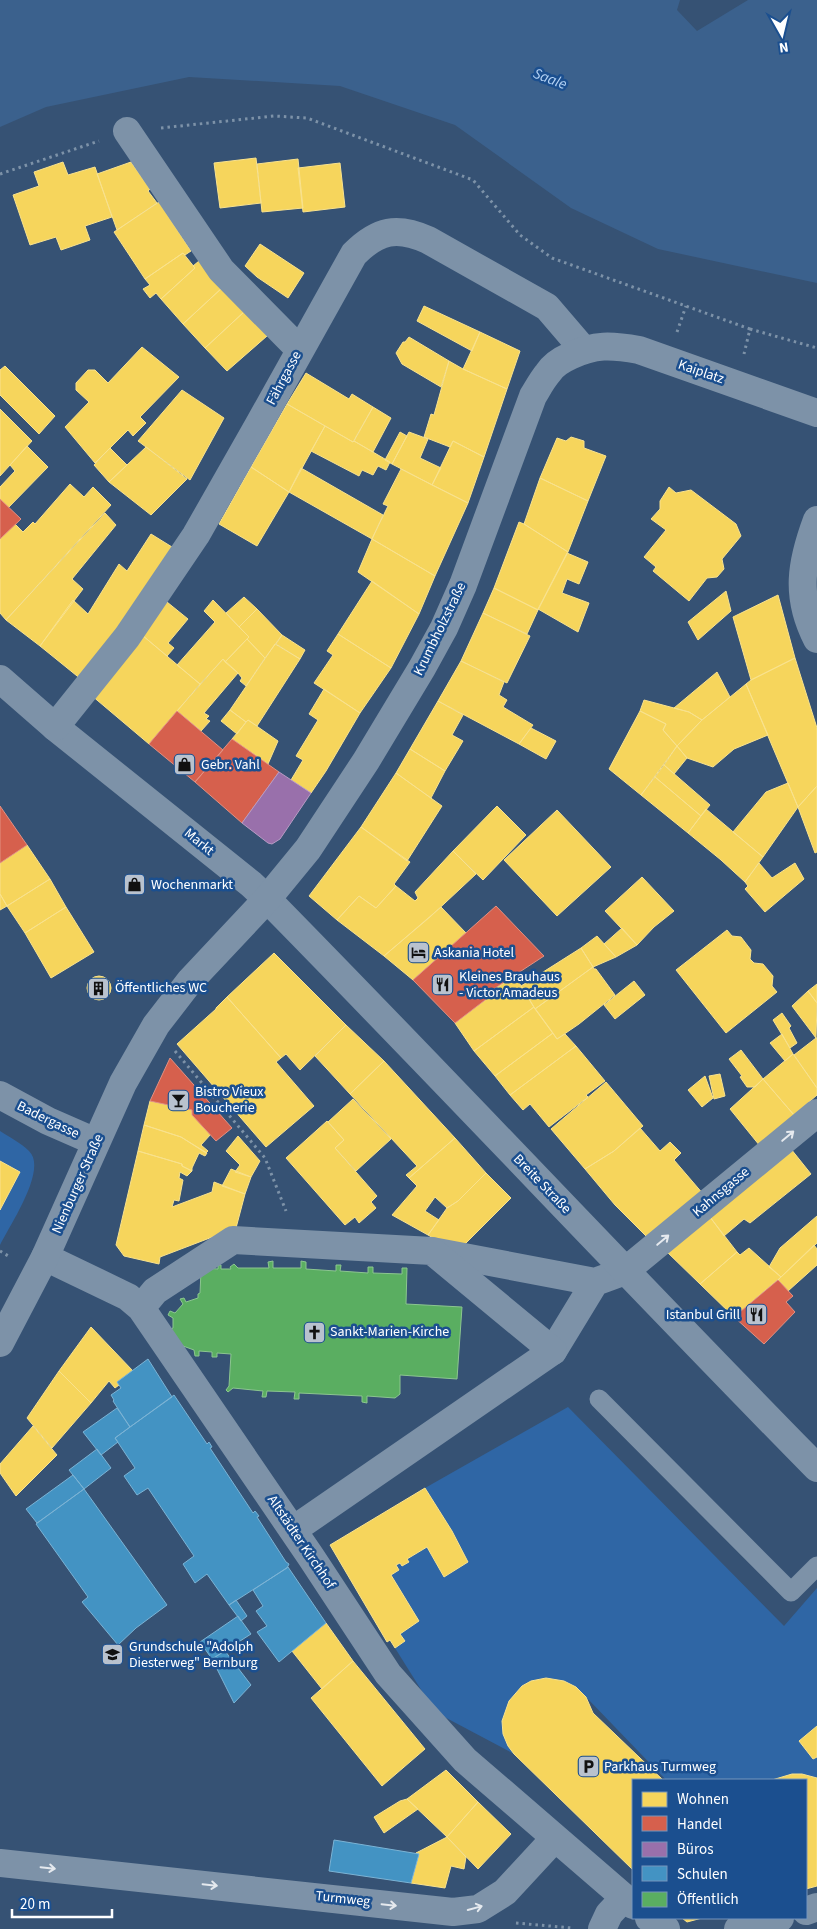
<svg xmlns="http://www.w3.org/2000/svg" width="817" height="1929" font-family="'Source Sans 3',sans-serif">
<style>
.green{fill:#2f66a5}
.water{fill:#3b618d}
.homes{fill:#f6d55c;stroke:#f9e28d}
.shops{fill:#d6604d;stroke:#e29082}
.offices{fill:#9970ab;stroke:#b89bc4}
.schools{fill:#4393c3;stroke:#7bb3d5}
.public{fill:#5aae61;stroke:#8cc690}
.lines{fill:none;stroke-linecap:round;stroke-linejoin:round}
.path{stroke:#7d92a8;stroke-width:3;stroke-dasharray:2.5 4;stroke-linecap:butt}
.service{stroke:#7d92a8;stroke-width:19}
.pedestrian{stroke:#7d92a8;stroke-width:28}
.minor{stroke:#7d92a8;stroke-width:28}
.tertiary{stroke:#7d92a8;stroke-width:28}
.oneway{stroke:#e5e9ee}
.labels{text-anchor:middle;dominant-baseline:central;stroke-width:5;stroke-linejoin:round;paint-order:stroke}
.street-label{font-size:14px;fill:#fff;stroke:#1b4f8f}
.poi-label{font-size:14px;fill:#fff;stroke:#1b4f8f;text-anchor:start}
.water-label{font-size:15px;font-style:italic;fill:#b5d3f5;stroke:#1b4f8f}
</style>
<rect width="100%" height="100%" fill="#365274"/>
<path class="green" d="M 0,1131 C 9,1137 21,1143 29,1151 C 48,1169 10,1225 0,1245 Z
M 568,1407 L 784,1626 L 817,1588 L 817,1798 L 806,1801 L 806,1780 L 666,1780 L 586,1697 L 514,1754 L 435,1712 L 395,1648 L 405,1641 L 400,1634 L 391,1575 L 399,1570 L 396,1565 L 400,1563 L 402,1566 L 409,1562 L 407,1559 L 427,1547 L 444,1577 L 468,1562 L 452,1531 L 425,1488 Z"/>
<path class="water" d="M 0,0 L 680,0 L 677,10 L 697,31 L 748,0 L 817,0 L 817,283 L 658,249 L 571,208 L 455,125 L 340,86 L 189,77 L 46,107 L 0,127 Z"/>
<path class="homes" d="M 256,158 L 261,203 L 220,208 L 214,163 Z
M 298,159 L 303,208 L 262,212 L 257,164 Z
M 63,162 L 68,175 L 95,167 L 112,217 L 85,226 L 90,240 L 61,250 L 56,237 L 30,245 L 13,195 L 39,186 L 34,172 Z
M 131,162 L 150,189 L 148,191 L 157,203 L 117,230 L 97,174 Z
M 340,163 L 345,207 L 303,212 L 298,168 Z
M 159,202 L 191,251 L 185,255 L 183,253 L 145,279 L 114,232 Z
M 260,244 L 304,273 L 288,298 L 257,277 L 245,266 Z
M 183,253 L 195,268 L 161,299 L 156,293 L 150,298 L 143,289 L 150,285 L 145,279 Z
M 199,261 L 223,287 L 183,324 L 161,299 L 195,268 L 193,266 Z
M 223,287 L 245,311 L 205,348 L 183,324 Z
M 424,306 L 480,332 L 472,351 L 417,321 Z
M 245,311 L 267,336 L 227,371 L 205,348 Z
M 480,332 L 520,351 L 507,389 L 463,369 Z
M 409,337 L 449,361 L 441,387 L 402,364 L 396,353 L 403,342 L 405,342 Z
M 142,347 L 179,377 L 140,417 L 146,423 L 133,436 L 128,430 L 95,463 L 65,427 L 89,402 L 76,390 L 76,383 L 88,370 L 95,370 L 108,383 Z
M 449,361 L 463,369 L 507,389 L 484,457 L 453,441 L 450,447 L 424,437 L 431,414 L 434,415 Z
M 5,366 L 55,416 L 39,434 L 0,395 L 0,370 Z
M 306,373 L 349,399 L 352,394 L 373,407 L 353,442 L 287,404 Z
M 182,390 L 224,418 L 190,480 L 138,441 Z
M 287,404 L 325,426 L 289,492 L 251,467 Z
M 373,407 L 391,418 L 373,452 L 354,441 Z
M 0,409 L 32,441 L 0,476 Z
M 325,426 L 353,442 L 354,441 L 390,462 L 386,470 L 378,466 L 373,475 L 362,470 L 359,476 L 311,451 Z
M 400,432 L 407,436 L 392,464 L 385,460 Z
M 409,432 L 428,439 L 420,458 L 441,468 L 432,485 L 392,464 Z
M 571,437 L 584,441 L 584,448 L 606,456 L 588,501 L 540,478 L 557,438 L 566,441 Z
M 453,441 L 484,457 L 468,503 L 432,485 Z
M 27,446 L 48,467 L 8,508 L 0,499 L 0,487 L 15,471 L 10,465 Z
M 146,447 L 187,479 L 151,515 L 109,482 Z
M 110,448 L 127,465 L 109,482 L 94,465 Z
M 251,467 L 289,492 L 257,546 L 219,524 Z
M 301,468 L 383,515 L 372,539 L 289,492 Z
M 401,469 L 468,503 L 435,576 L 372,539 L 388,506 L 383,504 Z
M 540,478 L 588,501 L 568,552 L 524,524 Z
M 70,484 L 84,497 L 93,487 L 111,505 L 6,620 L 0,613 L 0,539 L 15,524 L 23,532 L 33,522 L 35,524 Z
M 669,487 L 676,493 L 691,490 L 736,524 L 741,536 L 722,559 L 724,569 L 717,577 L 707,578 L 689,601 L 653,571 L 656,567 L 644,557 L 666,530 L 651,519 L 660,509 L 660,501 Z
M 105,513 L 116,525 L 72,579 L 83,589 L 40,646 L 6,620 Z
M 519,522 L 524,524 L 568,552 L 538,610 L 494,588 Z
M 151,534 L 172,547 L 82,680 L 40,646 L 73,600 L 88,614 L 119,564 L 127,571 Z
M 372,539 L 435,576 L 419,614 L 358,572 Z
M 567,553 L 588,562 L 579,584 L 567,579 L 562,593 L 589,603 L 578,632 L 538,609 Z
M 372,581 L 419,614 L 391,668 L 338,634 Z
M 494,588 L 538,610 L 527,634 L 483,613 Z
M 726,591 L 731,611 L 698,640 L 688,622 Z
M 778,595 L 795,658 L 751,680 L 733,617 Z
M 244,597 L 257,609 L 239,627 L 226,613 Z
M 213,600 L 249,637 L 225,662 L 223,659 L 200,684 L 177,665 L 215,622 L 204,611 Z
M 167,602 L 188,619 L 168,643 L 174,648 L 167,656 L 142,635 Z
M 257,609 L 282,635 L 265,658 L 247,639 L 249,637 L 239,627 Z
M 483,613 L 530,636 L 507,683 L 461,661 Z
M 338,634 L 391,668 L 360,713 L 314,683 L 333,655 L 327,651 Z
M 142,635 L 200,684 L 149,744 L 91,695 Z
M 282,635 L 305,650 L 300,659 L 276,644 Z
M 247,639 L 265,658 L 246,686 L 240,681 L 242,678 L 238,673 L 225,662 Z
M 275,644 L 300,659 L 257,726 L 248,720 L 246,722 L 230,710 Z
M 795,658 L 817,728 L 817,786 L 798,807 L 746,684 L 751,680 Z
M 223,659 L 238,673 L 204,713 L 209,716 L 206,719 L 210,721 L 201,731 L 177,711 Z
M 461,661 L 504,682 L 499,695 L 507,700 L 503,707 L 533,725 L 519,744 L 438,701 Z
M 717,672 L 730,697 L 702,720 L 689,712 L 674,708 Z
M 746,684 L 768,735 L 734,749 L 713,767 L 687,758 L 677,746 L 702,720 Z
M 324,689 L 360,713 L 326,771 L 311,793 L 291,780 L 303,760 L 296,756 L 318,720 L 309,714 Z
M 644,700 L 689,712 L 702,720 L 677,746 L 663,730 L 666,724 L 640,711 Z
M 438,701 L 463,715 L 452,735 L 463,741 L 445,771 L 410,749 Z
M 230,710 L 246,722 L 237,734 L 221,721 Z
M 640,711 L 666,724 L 663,730 L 677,746 L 641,795 L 609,769 Z
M 248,720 L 278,741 L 268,764 L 232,739 Z
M 531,728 L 556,741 L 546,759 L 519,744 Z
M 677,746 L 687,758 L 674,774 L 664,765 Z
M 410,749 L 445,771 L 431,798 L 396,773 Z
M 664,765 L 710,805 L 701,816 L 655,777 Z
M 396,773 L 442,806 L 407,861 L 361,827 Z
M 655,777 L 701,816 L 688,833 L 641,795 Z
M 788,783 L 798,807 L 763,857 L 733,832 L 766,792 Z
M 817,786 L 817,852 L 815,853 L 798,807 Z
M 497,806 L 526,835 L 483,880 L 453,851 Z
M 706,809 L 763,857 L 745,882 L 721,860 L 688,833 Z
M 557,810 L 611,867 L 557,916 L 504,860 Z
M 361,827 L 410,862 L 394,884 L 396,886 L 376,908 L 359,896 L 337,920 L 309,896 Z
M 27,845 L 50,879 L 7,906 L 0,894 L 0,863 Z
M 453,851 L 476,874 L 430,917 L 384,956 L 337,920 L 359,896 L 376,908 L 396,886 L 415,901 L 418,898 L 415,892 Z
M 759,863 L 772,878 L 795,863 L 804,879 L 765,912 L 745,889 L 748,886 L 745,882 Z
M 642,877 L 674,911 L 654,927 L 637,945 L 605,911 Z
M 50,879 L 66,907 L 25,933 L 7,906 Z
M 0,894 L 7,906 L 0,910 Z
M 66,907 L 94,952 L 51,978 L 25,933 Z
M 441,907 L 466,933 L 413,980 L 384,956 Z
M 622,928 L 637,945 L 616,957 L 604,944 Z
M 727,930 L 732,936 L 741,937 L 751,950 L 750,959 L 754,963 L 763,964 L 773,976 L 772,986 L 777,992 L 726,1033 L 676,970 Z
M 597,936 L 616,957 L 593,967 L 581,948 Z
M 581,948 L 593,967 L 535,1009 L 521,986 Z
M 274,953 L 346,1025 L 300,1070 L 286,1054 L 281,1058 L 227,997 Z
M 593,967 L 594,969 L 596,969 L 615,995 L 579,1024 L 557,1039 L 535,1009 Z
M 515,976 L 534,1007 L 474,1051 L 455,1023 L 489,997 L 486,994 Z
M87 988a12 12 0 1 1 24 0a12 12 0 1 1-24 0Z
M 634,981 L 645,995 L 615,1019 L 604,1005 Z
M 817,984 L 817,1003 L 808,991 Z
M 808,991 L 817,1003 L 816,1038 L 792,1006 Z
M 227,997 L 281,1058 L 276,1062 L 314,1106 L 266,1147 L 177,1044 L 216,1009 L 216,1008 Z
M 534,1007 L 553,1033 L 495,1076 L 474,1051 Z
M 782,1013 L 791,1026 L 789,1028 L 797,1043 L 790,1048 L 773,1020 Z
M 346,1025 L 384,1061 L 350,1094 L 315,1056 Z
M 553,1033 L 557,1039 L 565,1034 L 576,1046 L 510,1095 L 495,1076 Z
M 782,1034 L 793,1054 L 785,1061 L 770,1043 Z
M 816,1038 L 817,1038 L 817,1088 L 794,1055 Z
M 576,1046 L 605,1081 L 586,1095 L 588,1097 L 549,1127 L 530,1104 L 523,1110 L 510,1095 Z
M 741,1050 L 763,1079 L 755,1087 L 747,1087 L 740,1077 L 742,1076 L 729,1059 Z
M 793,1054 L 817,1088 L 817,1095 L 794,1115 L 763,1079 Z
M 384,1061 L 455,1138 L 409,1178 L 406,1175 L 417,1166 L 350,1094 Z
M 720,1074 L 725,1096 L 714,1099 L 709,1076 Z
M 705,1076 L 713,1098 L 702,1107 L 688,1090 Z
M 763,1079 L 794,1115 L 760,1146 L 730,1109 Z
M 606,1082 L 643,1126 L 614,1151 L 585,1169 L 551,1129 Z
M 353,1099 L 391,1139 L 356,1171 L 335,1148 L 344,1140 L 328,1122 Z
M 150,1101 L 192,1110 L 192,1115 L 211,1134 L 201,1145 L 208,1151 L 206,1153 L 181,1137 L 144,1125 Z
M 327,1121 L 344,1140 L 335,1148 L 377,1196 L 371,1202 L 376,1208 L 359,1223 L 355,1217 L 345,1225 L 286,1158 Z
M 144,1125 L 181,1137 L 207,1153 L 205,1156 L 199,1153 L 192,1168 L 192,1171 L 182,1166 L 182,1164 L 138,1151 Z
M 640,1128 L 660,1151 L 670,1142 L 681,1153 L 674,1160 L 704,1195 L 647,1237 L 615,1205 L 585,1169 L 614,1151 Z
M 238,1136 L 260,1161 L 251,1177 L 235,1172 L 240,1165 L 226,1151 Z
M 455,1138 L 486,1173 L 458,1201 L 447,1208 L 435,1197 L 425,1211 L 439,1220 L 428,1235 L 392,1215 L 417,1186 L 409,1178 Z
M 791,1149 L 811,1174 L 750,1223 L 744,1219 L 724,1236 L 710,1217 Z
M 138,1151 L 182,1164 L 182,1166 L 192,1171 L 187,1176 L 180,1172 L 179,1178 L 183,1180 L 179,1201 L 174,1200 L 172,1207 L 212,1192 L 214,1182 L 245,1194 L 236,1228 L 160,1257 L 159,1264 L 124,1256 L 116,1245 Z
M 0,1161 L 20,1172 L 0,1210 Z
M 231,1169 L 251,1177 L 245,1194 L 222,1186 Z
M 486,1173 L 511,1198 L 457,1252 L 428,1235 L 447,1208 L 458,1201 Z
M 817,1216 L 817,1243 L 781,1277 L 769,1267 L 780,1248 Z
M 710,1217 L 737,1252 L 700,1284 L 666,1251 Z
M 814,1245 L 817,1249 L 817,1265 L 788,1291 L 778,1280 Z
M 749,1248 L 781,1277 L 734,1317 L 700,1284 L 737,1252 L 740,1255 Z
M 91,1327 L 133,1371 L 117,1382 L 119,1385 L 115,1388 L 109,1381 L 91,1403 L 59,1371 Z
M 59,1371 L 91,1403 L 52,1448 L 27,1418 Z
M 33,1426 L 57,1455 L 16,1496 L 0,1473 L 0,1464 Z
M 425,1488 L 452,1531 L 468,1562 L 444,1577 L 427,1547 L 407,1559 L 409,1562 L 402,1566 L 400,1563 L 396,1565 L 399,1570 L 391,1575 L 419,1621 L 400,1634 L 405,1641 L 395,1648 L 390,1640 L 387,1642 L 330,1545 Z
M 326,1623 L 353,1661 L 322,1689 L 292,1651 Z
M 353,1661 L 425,1749 L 382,1786 L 311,1698 Z
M 546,1678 L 564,1681 L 576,1687 L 586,1697 L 593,1713 L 663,1780 L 633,1780 L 633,1870 L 514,1754 L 508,1746 L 503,1734 L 502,1721 L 509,1701 L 522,1686 L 531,1681 Z
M 817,1726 L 817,1757 L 813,1759 L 799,1741 Z
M 446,1770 L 478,1802 L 447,1837 L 407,1799 Z
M 792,1774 L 802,1774 L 817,1778 L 817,1886 L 806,1889 L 806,1780 L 772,1780 Z
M 407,1799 L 418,1809 L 384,1833 L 374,1817 L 400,1801 Z
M 478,1802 L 511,1834 L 478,1869 L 447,1837 Z
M 447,1837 L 466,1857 L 464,1869 L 451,1866 L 445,1888 L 411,1883 L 419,1854 L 416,1853 Z
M 682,1918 L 702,1918 L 687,1922 Z"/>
<path class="shops" d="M 0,499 L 21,519 L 0,539 Z
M 177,711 L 223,750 L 195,782 L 149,744 Z
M 232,739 L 279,772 L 242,823 L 195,782 Z
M 0,806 L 27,845 L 0,863 Z
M 496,906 L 544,956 L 486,994 L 489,997 L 455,1023 L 413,980 Z
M 170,1058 L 232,1128 L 216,1141 L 192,1115 L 192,1110 L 150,1101 Z
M 778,1280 L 793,1296 L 786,1302 L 795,1312 L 764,1344 L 734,1317 Z"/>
<path class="offices" d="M 279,772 L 311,793 L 280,839 L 272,844 L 268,843 L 242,823 Z"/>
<path class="schools" d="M 148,1359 L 172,1397 L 130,1427 L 113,1401 L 114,1400 L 111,1395 L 121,1388 L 117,1382 Z
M 174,1395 L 207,1444 L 209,1442 L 212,1447 L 210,1448 L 253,1513 L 255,1511 L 259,1516 L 257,1517 L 286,1562 L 289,1564 L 287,1568 L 229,1605 L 207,1574 L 195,1583 L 183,1564 L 194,1556 L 148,1488 L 137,1495 L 124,1476 L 135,1468 L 115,1438 Z
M 117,1408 L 130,1427 L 115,1438 L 118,1442 L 101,1455 L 83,1432 Z
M 97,1449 L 111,1468 L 84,1489 L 69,1470 Z
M 73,1475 L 84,1489 L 37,1523 L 26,1509 Z
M 84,1489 L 167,1605 L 136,1628 L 118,1645 L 82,1602 L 88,1597 L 36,1524 Z
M 288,1567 L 326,1623 L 279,1662 L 257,1632 L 267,1626 L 256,1611 L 263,1606 L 253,1590 Z
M 236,1600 L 247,1616 L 241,1621 L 229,1605 Z
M 238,1616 L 251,1634 L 212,1659 L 200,1642 Z
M 225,1651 L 251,1685 L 234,1703 L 212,1659 Z
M 334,1840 L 419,1854 L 411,1883 L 329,1871 Z"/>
<path class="public" d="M 273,1261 L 273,1268 L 301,1268 L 301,1261 L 306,1262 L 306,1269 L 336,1271 L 336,1265 L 341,1265 L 340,1271 L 368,1273 L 368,1267 L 373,1267 L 373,1273 L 402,1274 L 402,1268 L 407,1268 L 406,1304 L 462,1307 L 457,1379 L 400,1375 L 400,1394 L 395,1398 L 367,1396 L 367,1403 L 362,1402 L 362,1396 L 299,1393 L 299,1399 L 294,1399 L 295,1392 L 267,1391 L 266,1397 L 262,1397 L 263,1391 L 233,1388 L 228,1392 L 226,1390 L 229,1386 L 231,1354 L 217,1353 L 217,1357 L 212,1357 L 212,1352 L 199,1351 L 199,1356 L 195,1356 L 194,1350 L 183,1346 L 167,1331 L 173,1328 L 173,1318 L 168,1315 L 170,1311 L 175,1313 L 183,1304 L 180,1299 L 184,1298 L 186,1302 L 198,1298 L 198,1294 L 200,1293 L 201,1271 L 203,1268 L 218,1269 L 218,1265 L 221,1265 L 221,1269 L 231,1269 L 230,1267 L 234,1264 L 238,1268 L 269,1268 L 268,1262 Z"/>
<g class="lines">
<path class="path" d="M 161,128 L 274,116 L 307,118 L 473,180 L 520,235 L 552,258 L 750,329 L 744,354
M 0,174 L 99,141
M 750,329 L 817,348
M 677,332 L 686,306
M 175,1051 L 265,1158 L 286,1211
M 0,1251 L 10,1257
M 516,1923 L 572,1928"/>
<path class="service" d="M 599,1399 L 791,1592 L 817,1566"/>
<path class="pedestrian" d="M 55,727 L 251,884 L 267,899
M 432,1251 L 595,1282 L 625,1271
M 553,1351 L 595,1282"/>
<path class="minor" d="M 127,131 L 221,270 L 299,349
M 817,520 C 801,563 795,596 817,639
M 0,679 L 55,727 L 127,637 L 196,535 L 258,426 L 354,254 C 378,230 397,226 428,240 L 547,307 L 583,349
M 267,899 C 452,1087 632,1280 817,1468
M 0,1095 L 48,1121 L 96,1142
M 45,1257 L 128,1297 L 141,1308 L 311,1557 L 388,1674 L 465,1760 L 633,1905
M 625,1271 L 817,1113
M 141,1308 L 155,1291 L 233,1240 L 432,1251 L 553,1351 L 293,1530
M 0,1863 L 453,1912 L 478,1909 L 505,1892 L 555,1838
M 806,1911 L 817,1907
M 649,1918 L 666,1929
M 602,1929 L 609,1914 L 624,1898
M 738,1929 L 780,1918"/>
<path class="tertiary" d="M 0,1343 L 45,1257 L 123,1083 L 156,1025 L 190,981 L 267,899 L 308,849 L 366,761 L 422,668 L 444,628 L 463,585 L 533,396 C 538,388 542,380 548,373 C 553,365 561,360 570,356 C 595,344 611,345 639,350 L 817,413"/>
</g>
<defs><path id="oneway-shaft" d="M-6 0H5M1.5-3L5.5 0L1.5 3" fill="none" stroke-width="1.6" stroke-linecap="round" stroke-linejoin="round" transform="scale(1.25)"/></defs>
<g class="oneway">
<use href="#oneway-shaft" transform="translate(788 1136) rotate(-40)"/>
<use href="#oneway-shaft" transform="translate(663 1240) rotate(-40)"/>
<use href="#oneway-shaft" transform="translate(48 1868) rotate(6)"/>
<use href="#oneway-shaft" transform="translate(210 1885) rotate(6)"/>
<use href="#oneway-shaft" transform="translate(389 1905) rotate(6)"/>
<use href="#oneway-shaft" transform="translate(475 1908) rotate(-15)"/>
</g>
<defs>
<symbol id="shop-square" viewBox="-11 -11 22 22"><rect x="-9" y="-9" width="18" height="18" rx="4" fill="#b9c2ce" stroke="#1b4f8f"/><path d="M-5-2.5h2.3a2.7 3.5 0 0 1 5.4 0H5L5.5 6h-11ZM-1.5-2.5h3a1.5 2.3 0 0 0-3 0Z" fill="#111"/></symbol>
<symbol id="hotel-square" viewBox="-11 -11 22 22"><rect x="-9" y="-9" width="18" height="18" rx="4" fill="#b9c2ce" stroke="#1b4f8f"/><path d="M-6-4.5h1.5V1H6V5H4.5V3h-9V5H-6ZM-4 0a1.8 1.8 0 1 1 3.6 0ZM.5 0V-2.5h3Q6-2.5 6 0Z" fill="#111"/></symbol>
<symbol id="restaurant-square" viewBox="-11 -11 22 22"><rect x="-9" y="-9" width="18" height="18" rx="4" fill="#b9c2ce" stroke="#1b4f8f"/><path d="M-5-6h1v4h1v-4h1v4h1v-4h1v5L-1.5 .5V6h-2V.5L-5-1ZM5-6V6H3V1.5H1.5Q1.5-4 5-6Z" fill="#111"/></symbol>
<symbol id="building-square" viewBox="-11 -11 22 22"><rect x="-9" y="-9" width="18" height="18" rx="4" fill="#b9c2ce" stroke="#1b4f8f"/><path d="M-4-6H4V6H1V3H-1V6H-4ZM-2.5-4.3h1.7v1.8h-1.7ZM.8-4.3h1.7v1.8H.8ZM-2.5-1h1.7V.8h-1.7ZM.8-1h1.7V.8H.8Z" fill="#111"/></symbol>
<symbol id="bar-square" viewBox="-11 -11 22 22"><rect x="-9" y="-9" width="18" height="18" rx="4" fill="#b9c2ce" stroke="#1b4f8f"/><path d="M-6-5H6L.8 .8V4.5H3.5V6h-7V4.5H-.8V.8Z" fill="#111"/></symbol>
<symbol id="church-square" viewBox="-11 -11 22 22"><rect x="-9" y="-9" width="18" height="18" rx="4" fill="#b9c2ce" stroke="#1b4f8f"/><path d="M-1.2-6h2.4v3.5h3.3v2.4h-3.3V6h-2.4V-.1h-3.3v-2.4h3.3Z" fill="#111"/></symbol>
<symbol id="school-square" viewBox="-11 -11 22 22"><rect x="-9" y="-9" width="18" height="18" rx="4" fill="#b9c2ce" stroke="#1b4f8f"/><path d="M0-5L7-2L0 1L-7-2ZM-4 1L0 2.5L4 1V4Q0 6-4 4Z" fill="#111"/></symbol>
<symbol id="parking-square" viewBox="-11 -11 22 22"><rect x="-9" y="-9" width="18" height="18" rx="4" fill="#b9c2ce" stroke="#1b4f8f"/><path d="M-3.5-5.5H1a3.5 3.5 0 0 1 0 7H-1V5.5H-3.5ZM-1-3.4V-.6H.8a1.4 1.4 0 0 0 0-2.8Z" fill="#111"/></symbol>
</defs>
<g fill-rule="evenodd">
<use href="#shop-square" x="172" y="752" width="25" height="25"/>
<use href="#shop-square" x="122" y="872" width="25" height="25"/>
<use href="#hotel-square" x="406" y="940" width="25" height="25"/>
<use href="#restaurant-square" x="430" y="972" width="25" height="25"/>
<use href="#building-square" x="86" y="976" width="25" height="25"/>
<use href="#bar-square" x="166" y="1088" width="25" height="25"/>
<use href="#restaurant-square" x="744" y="1302" width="25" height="25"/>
<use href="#church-square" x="302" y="1320" width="25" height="25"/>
<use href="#school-square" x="100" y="1642" width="25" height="25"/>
<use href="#parking-square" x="576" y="1754" width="25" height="25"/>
</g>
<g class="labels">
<g class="street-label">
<text transform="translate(701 372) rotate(19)">Kaiplatz</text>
<text transform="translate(284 378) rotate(-62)">Fährgasse</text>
<text transform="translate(440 629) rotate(-64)">Krumbholzstraße</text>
<text transform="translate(199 842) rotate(39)">Markt</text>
<text transform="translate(48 1120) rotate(26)">Badergasse</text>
<text transform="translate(78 1184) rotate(-66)">Nienburger Straße</text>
<text transform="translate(542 1184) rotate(46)">Breite Straße</text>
<text transform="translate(721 1192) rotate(-40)">Kahnsgasse</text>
<text transform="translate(301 1542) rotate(56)">Altstädter Kirchhof</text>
<text transform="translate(343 1899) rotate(6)">Turmweg</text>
</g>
<g class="poi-label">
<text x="201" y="765">Gebr. Vahl</text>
<text x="151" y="885">Wochenmarkt</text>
<text x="434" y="953">Askania Hotel</text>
<text x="459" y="977">Kleines Brauhaus<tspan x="459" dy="16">- Victor Amadeus</tspan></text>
<text x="115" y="988">Öffentliches WC</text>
<text x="195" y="1092">Bistro Vieux<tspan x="195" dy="16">Boucherie</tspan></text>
<text x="740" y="1315" text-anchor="end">Istanbul Grill</text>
<text x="330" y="1332">Sankt-Marien-Kirche</text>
<text x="129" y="1647">Grundschule "Adolph<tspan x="129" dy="16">Diesterweg" Bernburg</tspan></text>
<text x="604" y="1767">Parkhaus Turmweg</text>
</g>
<g class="water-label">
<text transform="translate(550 79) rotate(21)">Saale</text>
</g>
</g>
<rect x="632" y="1779" width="175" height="140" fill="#1b4f8f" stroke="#7695bc"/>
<rect x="642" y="1792" width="25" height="15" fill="#f6d55c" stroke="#7695bc"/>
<text x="677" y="1804" font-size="15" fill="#ffffff">Wohnen</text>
<rect x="642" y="1816" width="25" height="15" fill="#d6604d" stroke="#7695bc"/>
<text x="677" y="1829" font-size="15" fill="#ffffff">Handel</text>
<rect x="642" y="1842" width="25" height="15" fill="#9970ab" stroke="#7695bc"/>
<text x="677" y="1854" font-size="15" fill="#ffffff">Büros</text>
<rect x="642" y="1866" width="25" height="15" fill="#4393c3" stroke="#7695bc"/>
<text x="677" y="1879" font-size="15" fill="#ffffff">Schulen</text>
<rect x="642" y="1892" width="25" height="15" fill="#5aae61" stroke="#7695bc"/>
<text x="677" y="1904" font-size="15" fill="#ffffff">Öffentlich</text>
<g transform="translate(782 35) rotate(172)" stroke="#1b4f8f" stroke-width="4" paint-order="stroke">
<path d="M0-4L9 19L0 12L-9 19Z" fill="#ffffff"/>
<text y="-8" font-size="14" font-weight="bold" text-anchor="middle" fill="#ffffff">N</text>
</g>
<path d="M12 1909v8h100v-8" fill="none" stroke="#ffffff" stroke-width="2.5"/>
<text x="20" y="1909" font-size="15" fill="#ffffff" stroke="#1b4f8f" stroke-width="4" paint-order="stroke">20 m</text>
</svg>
